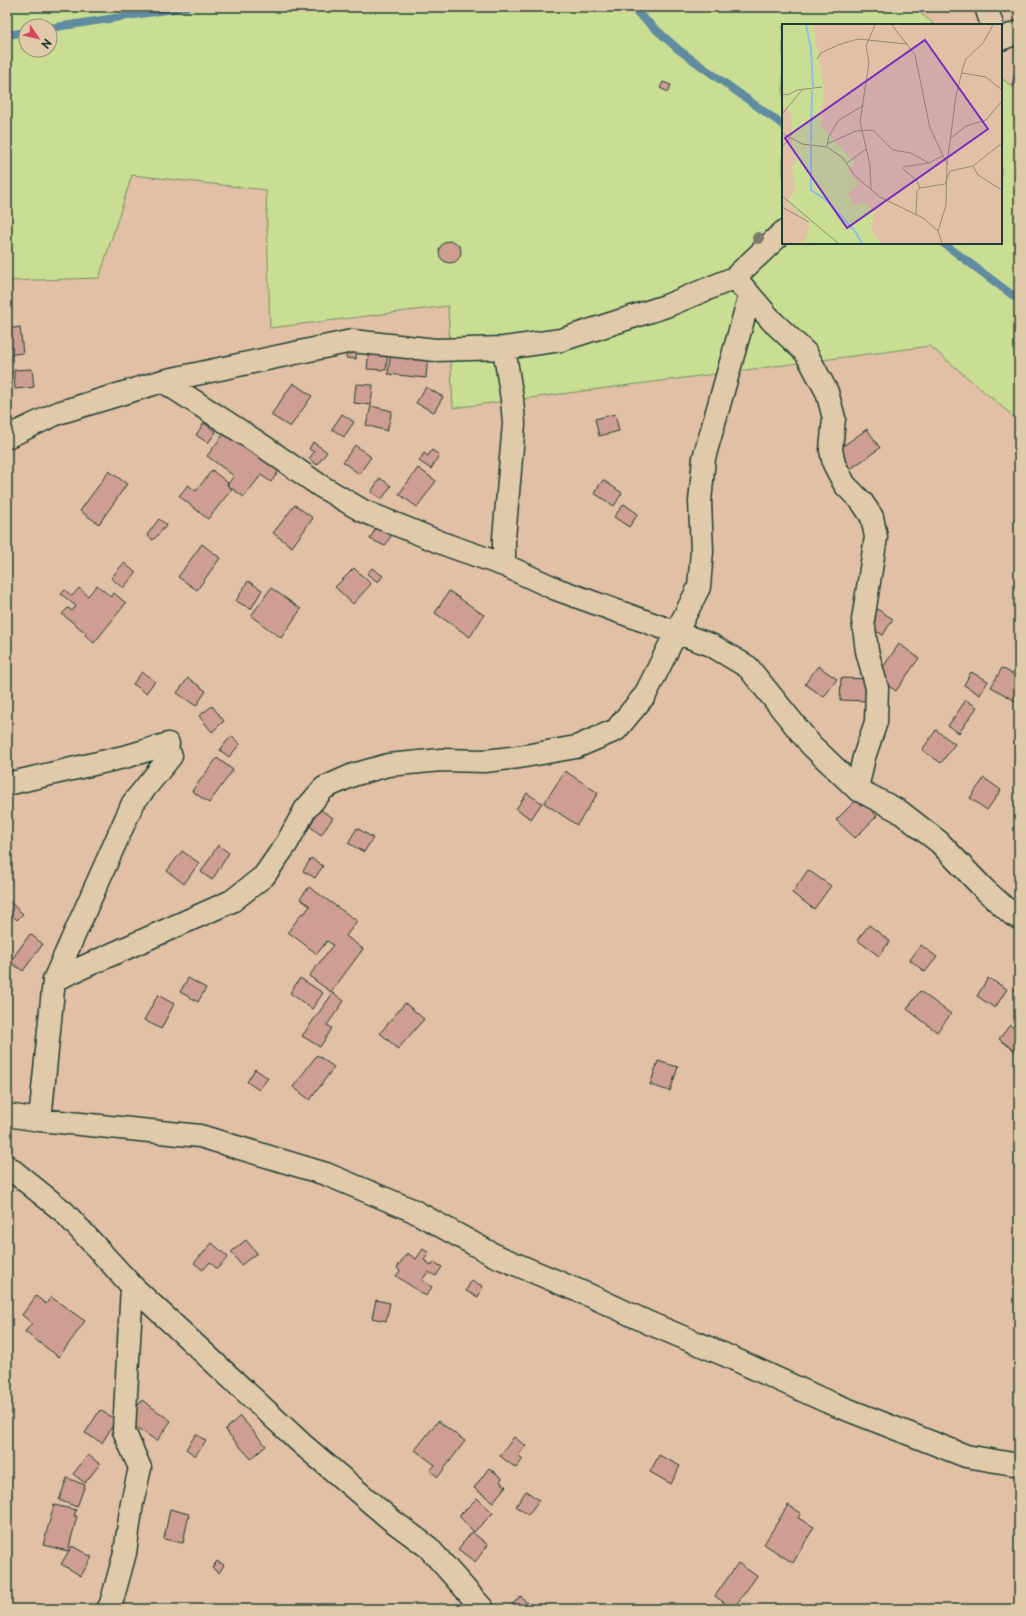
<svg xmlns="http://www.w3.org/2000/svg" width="1026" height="1616" font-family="'Playpen Sans',sans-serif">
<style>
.green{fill:#c9de93;stroke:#748e64;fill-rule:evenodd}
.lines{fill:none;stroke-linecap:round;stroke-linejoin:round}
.stream{stroke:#608ba0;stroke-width:8}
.building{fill:#ce9e92;stroke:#1f3d34}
.minor-casing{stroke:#1f3d34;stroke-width:25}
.minor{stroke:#e1caaa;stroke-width:22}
.tree{fill:#7b7c6a}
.inset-river{fill:none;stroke:#8cbfe8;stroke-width:2}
.inset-road{fill:none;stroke:#938c78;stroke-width:1}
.view{fill:#7b2cbf;fill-opacity:0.15;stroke:#7b2cbf;stroke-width:2}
.inset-edge{fill:none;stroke:#1f3d34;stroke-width:2}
</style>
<rect width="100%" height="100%" fill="#e1c0a6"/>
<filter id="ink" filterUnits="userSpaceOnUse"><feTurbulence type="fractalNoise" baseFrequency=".025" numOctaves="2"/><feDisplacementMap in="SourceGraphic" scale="8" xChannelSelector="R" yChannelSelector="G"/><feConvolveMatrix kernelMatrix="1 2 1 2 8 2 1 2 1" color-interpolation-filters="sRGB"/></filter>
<g filter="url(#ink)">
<path class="green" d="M 7,7 L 913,7 L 935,25 L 783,25 L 783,243 L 1001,243 L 1001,78 L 1019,92 L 1019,421 L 930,346 L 453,408 L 448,306 L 270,328 L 266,190 L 132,175 L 99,278 L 7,281 ZM 26,26 L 50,26 L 50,50 L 26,50 Z"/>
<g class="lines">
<path class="stream" d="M 631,7 L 679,50 L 783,125
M 50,28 L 186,7
M 7,35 L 26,32
M 943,243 L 1019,300"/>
</g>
<path class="building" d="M 1015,73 L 1019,73 L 1019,86 L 1012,85 Z
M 663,82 L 671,85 L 668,92 L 660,88 Z
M439 252a11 11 0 1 1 22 0a11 11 0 1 1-22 0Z
M 20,327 L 23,353 L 7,355 L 7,329 Z
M 347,348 L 357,348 L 356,359 L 346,358 Z
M 369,349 L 388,351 L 386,370 L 367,369 Z
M 391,351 L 428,355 L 426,378 L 388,374 Z
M 32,369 L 34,387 L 15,389 L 14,370 Z
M 293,383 L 312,396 L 290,427 L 271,415 Z
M 356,384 L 373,385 L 371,405 L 354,403 Z
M 426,387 L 443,397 L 434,412 L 416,403 Z
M 371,406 L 392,411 L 387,431 L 366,425 Z
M 342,414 L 354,422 L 344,437 L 332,429 Z
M 615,414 L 619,431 L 599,436 L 595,419 Z
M 204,423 L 216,432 L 208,443 L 196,435 Z
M 228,428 L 281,468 L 271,482 L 261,475 L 244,497 L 227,485 L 234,476 L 207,456 Z
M 867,429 L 880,448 L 849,470 L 836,451 Z
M 313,442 L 327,452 L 317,465 L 309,459 L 314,452 L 309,449 Z
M 355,445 L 371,457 L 359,474 L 343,462 Z
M 432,450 L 439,455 L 431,469 L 419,461 L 424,453 L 428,456 Z
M 418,468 L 436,481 L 417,507 L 399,494 Z
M 212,470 L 228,483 L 227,485 L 232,489 L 208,519 L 179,496 L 188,485 L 196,491 Z
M 109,471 L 127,484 L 99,524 L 80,511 Z
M 7,476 L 12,486 L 7,488 Z
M 380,478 L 391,486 L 382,499 L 371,492 Z
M 603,480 L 622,493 L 614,506 L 594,493 Z
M 624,504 L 638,514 L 629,527 L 614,517 Z
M 295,505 L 313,518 L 292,547 L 273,533 Z
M 159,519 L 167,525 L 153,540 L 147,535 Z
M 377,526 L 392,534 L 385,546 L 370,539 Z
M 202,544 L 220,558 L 197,590 L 178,577 Z
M 124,563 L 136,573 L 123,588 L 111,578 Z
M 354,568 L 371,584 L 353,604 L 335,587 Z
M 372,568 L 383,576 L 378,582 L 367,574 Z
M 248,581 L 262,590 L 251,609 L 236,601 Z
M 97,585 L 111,597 L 114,593 L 126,603 L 94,643 L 85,635 L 86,633 L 62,614 L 68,608 L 72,611 L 76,606 L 61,594 L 65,590 L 72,596 L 79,588 L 88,596 Z
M 271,588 L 301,609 L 281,638 L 251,616 Z
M 449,591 L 484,615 L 470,637 L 435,613 Z
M 877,609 L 893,619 L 883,635 L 867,626 Z
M 899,644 L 919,658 L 896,691 L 876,677 Z
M 818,666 L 837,679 L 824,697 L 805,684 Z
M 1002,668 L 1019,678 L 1019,703 L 991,687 Z
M 142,672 L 155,681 L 146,693 L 133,684 Z
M 971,672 L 988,681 L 980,695 L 964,685 Z
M 188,678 L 206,691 L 196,706 L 177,693 Z
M 841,678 L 871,679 L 870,701 L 840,700 Z
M 7,681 L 11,683 L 7,693 Z
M 966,700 L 977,707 L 959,733 L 948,726 Z
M 212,706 L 224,721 L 212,732 L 199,716 Z
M 936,730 L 955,744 L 941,763 L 922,750 Z
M 231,736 L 240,744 L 229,757 L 220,750 Z
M 217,758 L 233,770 L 209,803 L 192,791 Z
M 565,771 L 598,793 L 577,825 L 544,803 Z
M 984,778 L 1001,790 L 987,810 L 970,798 Z
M 527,793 L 542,803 L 531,819 L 516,809 Z
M 859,797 L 877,816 L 855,838 L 836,820 Z
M 318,808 L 333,818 L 321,835 L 307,824 Z
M 357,828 L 373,838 L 364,852 L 348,843 Z
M 218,845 L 229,853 L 212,880 L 201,872 Z
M 182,851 L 199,863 L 184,884 L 167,871 Z
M 311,858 L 323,866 L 315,878 L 303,871 Z
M 808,870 L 831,886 L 814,909 L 792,893 Z
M 309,887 L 357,921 L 346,936 L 363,949 L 331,992 L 309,976 L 333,945 L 327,941 L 317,954 L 288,932 L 302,913 L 304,914 L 310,906 L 300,899 Z
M 8,900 L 23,914 L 17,920 L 7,911 Z
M 7,916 L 12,920 L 7,928 Z
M 869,925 L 890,941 L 879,956 L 857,940 Z
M 30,934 L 43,944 L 23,971 L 10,962 Z
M 921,945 L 937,957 L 925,972 L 910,960 Z
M 188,978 L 206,988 L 198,1002 L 180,992 Z
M 300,978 L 323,993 L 312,1009 L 290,993 Z
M 988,978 L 1007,989 L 995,1008 L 977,996 Z
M 1019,983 L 1019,995 L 1014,990 Z
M 920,991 L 951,1014 L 937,1032 L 907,1009 Z
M 333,993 L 344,1001 L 327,1025 L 332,1028 L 320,1047 L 302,1036 Z
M 158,995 L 174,1004 L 161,1029 L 144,1020 Z
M 405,1003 L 424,1019 L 398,1049 L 380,1033 Z
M 1010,1025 L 1019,1032 L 1019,1054 L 999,1039 Z
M 317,1055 L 334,1067 L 310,1100 L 293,1087 Z
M 658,1061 L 678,1067 L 670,1091 L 650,1085 Z
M 255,1069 L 268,1078 L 259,1090 L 247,1082 Z
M 246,1240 L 257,1253 L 241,1265 L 231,1252 Z
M 212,1243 L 228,1257 L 217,1269 L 210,1262 L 203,1270 L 194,1263 Z
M 423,1249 L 429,1253 L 424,1260 L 432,1266 L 434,1262 L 442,1267 L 436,1276 L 428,1272 L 422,1280 L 432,1287 L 426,1296 L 396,1276 L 400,1271 L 397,1268 L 407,1253 L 416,1259 Z
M 471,1281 L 483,1286 L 478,1297 L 466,1291 Z
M 36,1296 L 46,1304 L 51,1297 L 85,1321 L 59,1357 L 25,1332 L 32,1323 L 22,1315 Z
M 376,1300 L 390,1303 L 386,1321 L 372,1318 Z
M 142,1400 L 171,1421 L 157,1441 L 127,1421 Z
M 100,1410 L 116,1420 L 102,1443 L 85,1433 Z
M 240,1416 L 266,1446 L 251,1459 L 225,1430 Z
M 438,1421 L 465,1441 L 438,1477 L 430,1471 L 435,1465 L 415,1450 Z
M 196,1434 L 206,1441 L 195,1456 L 186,1449 Z
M 514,1437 L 526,1446 L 518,1455 L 523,1459 L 516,1468 L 500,1456 Z
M 88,1455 L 100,1464 L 85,1483 L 73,1474 Z
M 659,1455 L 680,1466 L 671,1484 L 650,1472 Z
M 489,1468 L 502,1478 L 500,1482 L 506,1486 L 493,1502 L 474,1488 Z
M 67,1478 L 85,1485 L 77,1507 L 59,1500 Z
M 526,1491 L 539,1500 L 528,1515 L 516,1506 Z
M 477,1498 L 493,1513 L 474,1532 L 459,1516 Z
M 54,1505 L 76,1510 L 74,1516 L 77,1516 L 68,1551 L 43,1545 Z
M 788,1505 L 801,1513 L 798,1518 L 814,1527 L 793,1563 L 764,1544 Z
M 170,1509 L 189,1514 L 183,1543 L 164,1539 Z
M 472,1532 L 488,1545 L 475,1562 L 458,1549 Z
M 72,1546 L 92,1557 L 81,1576 L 61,1564 Z
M 217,1561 L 224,1565 L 219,1573 L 212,1568 Z
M 738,1563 L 757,1576 L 733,1609 L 715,1596 Z
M 521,1596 L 532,1609 L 507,1609 Z"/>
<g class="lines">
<defs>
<path id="minor" d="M 986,7 L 992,25
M 1001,39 L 1019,32
M 742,286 L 772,321 L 806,353 L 827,392 L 834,418 L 831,450 L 834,464 L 845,485 L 862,502 L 872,517 L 876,537 L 863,620 L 867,651 L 877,688 L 876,722 L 864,757 L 857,789
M 504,348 L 512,399 L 514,424 L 504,538 L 504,565
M 163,381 L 263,446 L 319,485 L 363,511 L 447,545 L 504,565 L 556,589 L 711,645 L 748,667 L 811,745 L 857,789 L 899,811 L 939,842 L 985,890 L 1013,915 L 1019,918
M 7,437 L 58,413 L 163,381 L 352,341 L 436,350 L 504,348 L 561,340 L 666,306 L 734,278 L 783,232
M 7,784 L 128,756 L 168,744
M 54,980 L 232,901 L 264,876 L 287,843 L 305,810 L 324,788 L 353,775 L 388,765 L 441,760 L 485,761 L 519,757 L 576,747 L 616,730 L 645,695 L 699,587 L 702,551 L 700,502 L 704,458 L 750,295
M 7,1115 L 40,1120 L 200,1136 L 326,1174 L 412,1210 L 494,1255 L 591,1296 L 649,1323 L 723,1354 L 828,1402 L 966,1456 L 1019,1465
M 40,1120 L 54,980 L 133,803 L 171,756
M 7,1166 L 64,1212 L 132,1286 L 302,1444 L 390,1519 L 428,1547 L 483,1609
M 108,1609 L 111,1604 L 125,1553 L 132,1503 L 140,1468 L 124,1431 L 132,1286"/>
</defs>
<use href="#minor" class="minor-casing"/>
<use href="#minor" class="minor"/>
</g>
<circle class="tree" cx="758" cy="238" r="6"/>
</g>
<g transform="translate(782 24)">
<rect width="220" height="220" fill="#e1c0a6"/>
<path d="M 0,1 L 31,1 L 42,63 L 39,102 L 73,139 L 65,146 L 77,160 L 66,169 L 72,181 L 83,178 L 92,189 L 89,205 L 98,219 L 16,219 L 23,216 L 27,205 L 26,197 L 5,179 L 13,164 L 10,143 L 15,135 L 10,124 L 10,96 L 7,86 L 0,81 L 2,71 L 0,67 Z" fill="#c9de93"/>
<path class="inset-river" d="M 24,1 L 29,25 L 31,63M 29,119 L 30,66M 29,122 L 29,166 L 44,176 L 72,206 L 80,219"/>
<path class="inset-road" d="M 110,1 L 133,31 L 148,104 L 165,140 L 164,181 L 156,207 L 160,219M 35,35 L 39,29 L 56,21 L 76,15 L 125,20M 180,49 L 204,53 L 220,66M 0,70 L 6,71 L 15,66 L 40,63M 0,90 L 21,65M 0,109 L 20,120 L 45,123 L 61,134 L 73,152 L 98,173 L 141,194 L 156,207M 169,114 L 184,102 L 204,96 L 220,77M 45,120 L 74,107 L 91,106 L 111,126 L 129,129 L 147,139M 45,122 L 47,112 L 57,96 L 82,81M 0,123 L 8,114M 65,139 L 84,125M 165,140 L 174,72 L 181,43 L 184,35 L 201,19 L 211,1M 191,142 L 196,151 L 220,166M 121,143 L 147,139 L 160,132M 120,144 L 135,157 L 138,164 L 163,160 L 168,147 L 191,142 L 220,119M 89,166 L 88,141 L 78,98 L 87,39 L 84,22 L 93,1M 0,172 L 56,219M 0,183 L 27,198M 134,191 L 135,167 L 138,164"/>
<path class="view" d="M 143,16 L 206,105 L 65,204 L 3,114 Z"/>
<rect width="220" height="220" class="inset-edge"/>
</g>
<rect width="1026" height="1616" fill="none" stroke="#e1caaa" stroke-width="24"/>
<rect x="12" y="12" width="1002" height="1592" fill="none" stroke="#1f3d34" stroke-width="1.5" filter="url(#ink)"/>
<g transform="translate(38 38) rotate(125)"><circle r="19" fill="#e1caaa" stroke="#93927b"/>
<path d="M0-3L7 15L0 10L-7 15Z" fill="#d1495b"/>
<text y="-6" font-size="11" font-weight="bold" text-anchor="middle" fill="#1f3d34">N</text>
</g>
</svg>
